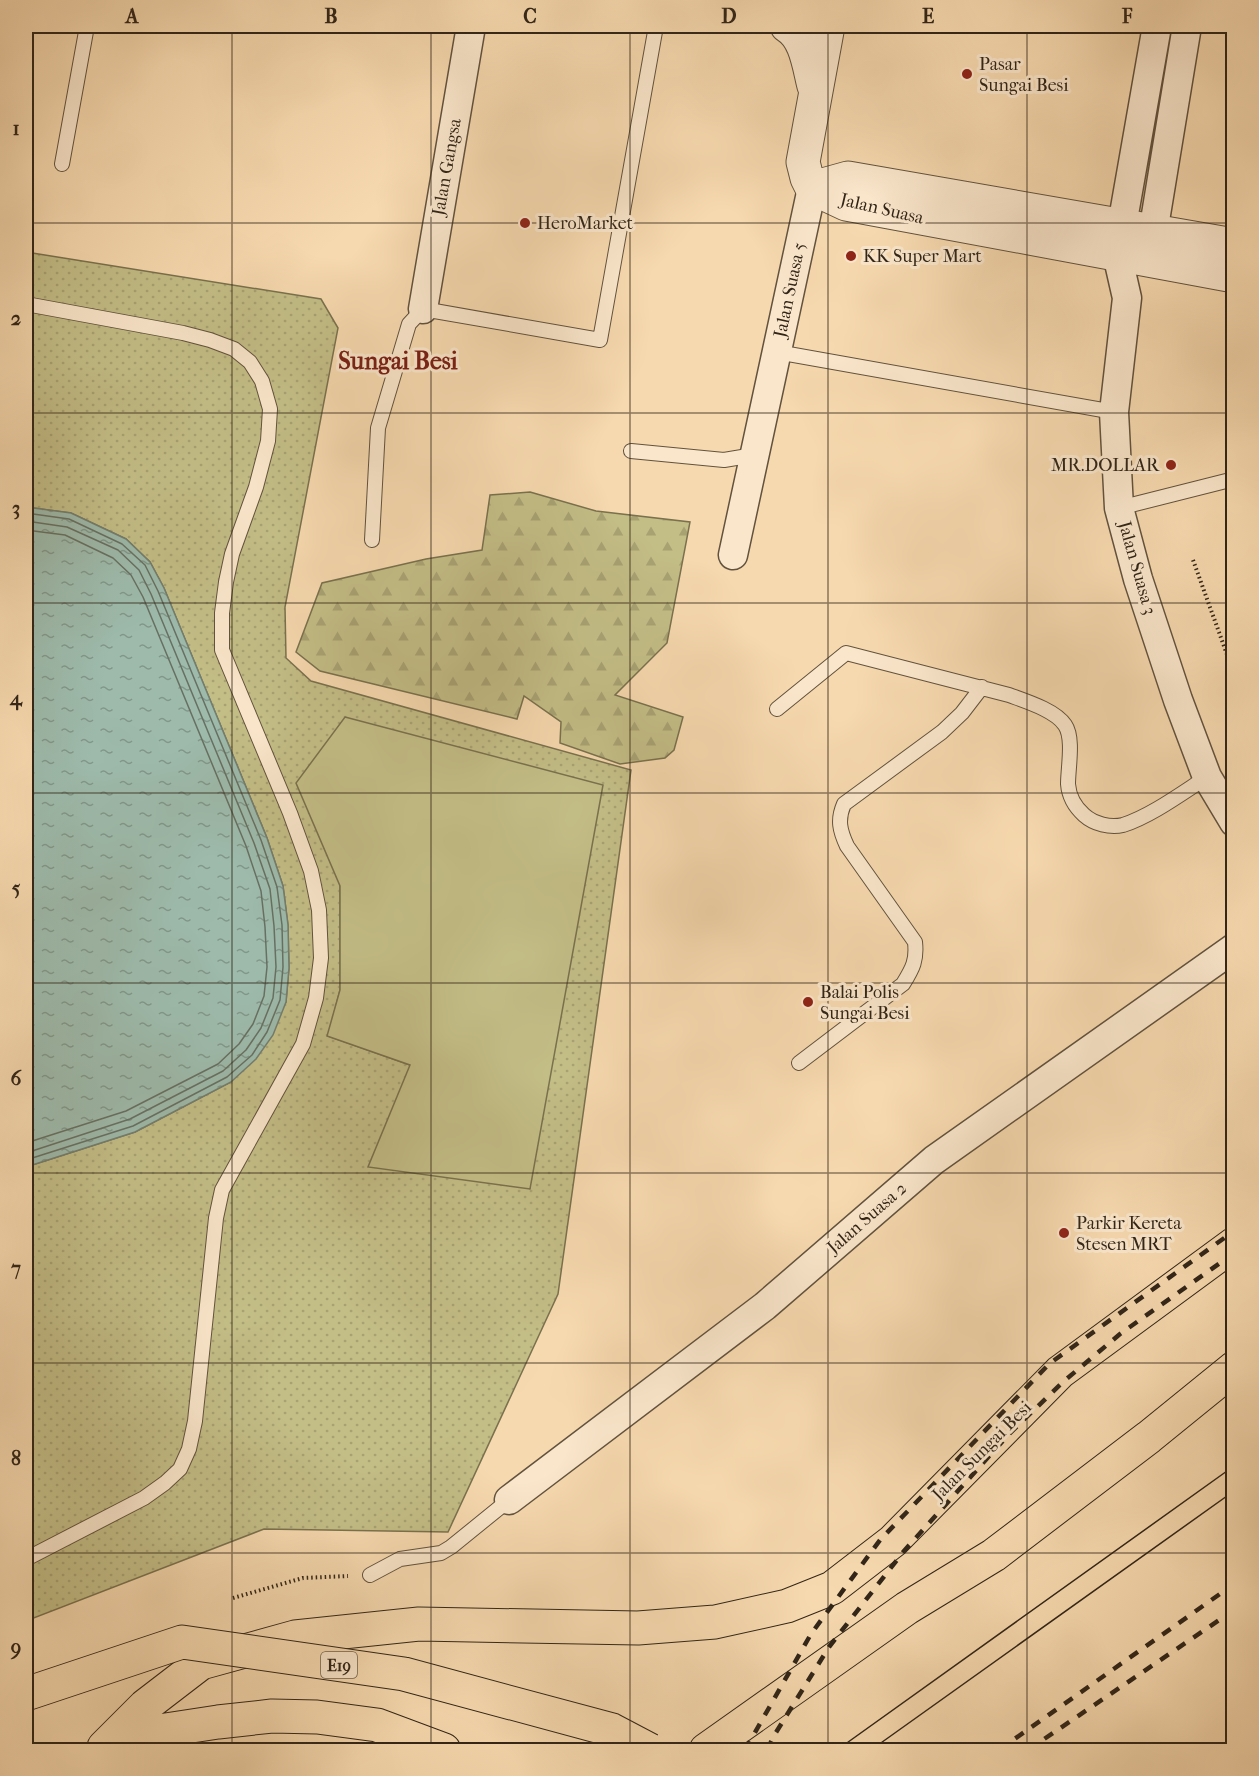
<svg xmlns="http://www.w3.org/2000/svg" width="1259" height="1776" font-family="'IM FELL French Canon',serif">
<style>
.green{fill:url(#green-dots);stroke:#7a714f;stroke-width:1.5;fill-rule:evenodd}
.forest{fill:url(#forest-firs);stroke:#7a714f;stroke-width:1.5}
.pitch{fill:#c3bd86;stroke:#7a714f;stroke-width:1.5}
.water{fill:url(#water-ripples);stroke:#727e70;stroke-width:1.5}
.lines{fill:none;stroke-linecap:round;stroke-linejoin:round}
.shore{stroke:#677062;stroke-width:1.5}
.service-casing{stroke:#62523e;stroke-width:16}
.minor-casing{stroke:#62523e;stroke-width:31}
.tertiary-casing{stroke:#62523e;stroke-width:35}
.trunk-casing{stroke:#312518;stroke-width:35}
.path{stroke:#312518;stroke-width:4;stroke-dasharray:1.5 3;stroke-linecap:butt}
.service{stroke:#fae6cb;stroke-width:14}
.minor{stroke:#fae6cb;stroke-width:28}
.tertiary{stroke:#fae6cb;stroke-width:33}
.trunk{stroke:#f7d9af;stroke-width:33}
.tram{stroke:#312518;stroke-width:1.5}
.rail{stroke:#312518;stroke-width:4.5;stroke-dasharray:10 10;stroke-linecap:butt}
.motorway-bridge-casing{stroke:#312518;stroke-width:35;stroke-linecap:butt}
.motorway-bridge{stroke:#f7d9af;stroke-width:33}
.grid{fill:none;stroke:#312518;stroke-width:1.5;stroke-opacity:0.55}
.poi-dot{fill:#8f2418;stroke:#fae6cb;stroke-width:2}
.labels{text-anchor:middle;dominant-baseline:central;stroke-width:6;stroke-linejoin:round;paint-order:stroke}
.shield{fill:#fae6cb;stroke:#6d5f4e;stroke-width:1.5}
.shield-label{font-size:16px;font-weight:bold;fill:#312518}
.poi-label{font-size:18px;fill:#312518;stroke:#fae6cb;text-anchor:start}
.street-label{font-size:18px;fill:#312518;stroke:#fae6cb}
.district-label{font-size:24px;font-weight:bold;fill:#7a1f14;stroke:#fae6cb}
.neatline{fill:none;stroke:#312518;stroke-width:2}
.grid-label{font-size:20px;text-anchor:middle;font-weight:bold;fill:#312518}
</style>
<defs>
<pattern id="green-dots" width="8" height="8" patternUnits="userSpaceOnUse" patternTransform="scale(1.5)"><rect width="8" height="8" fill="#c3bd86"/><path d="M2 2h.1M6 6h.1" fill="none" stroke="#a8a273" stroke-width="1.8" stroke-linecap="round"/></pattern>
<pattern id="forest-firs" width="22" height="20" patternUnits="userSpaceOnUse" patternTransform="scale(1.5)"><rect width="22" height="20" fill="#c3bd86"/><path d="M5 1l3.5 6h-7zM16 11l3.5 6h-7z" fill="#a8a273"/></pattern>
<pattern id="water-ripples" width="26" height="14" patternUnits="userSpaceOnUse" patternTransform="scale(1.5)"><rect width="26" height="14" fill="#9dbaab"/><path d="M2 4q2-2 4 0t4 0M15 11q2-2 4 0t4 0" fill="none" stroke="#81978a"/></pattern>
</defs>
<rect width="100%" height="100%" fill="#f7d9af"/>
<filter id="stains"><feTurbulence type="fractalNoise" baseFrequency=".00333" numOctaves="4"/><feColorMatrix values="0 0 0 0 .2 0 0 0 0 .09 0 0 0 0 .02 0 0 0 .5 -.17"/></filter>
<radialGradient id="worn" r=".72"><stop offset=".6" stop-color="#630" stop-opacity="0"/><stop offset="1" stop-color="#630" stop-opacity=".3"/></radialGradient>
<path class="green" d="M 26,252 L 321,299 L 338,328 L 285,607 L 286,658 L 311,681 L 631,770 L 558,1294 L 448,1532 L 264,1529 L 26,1621 L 26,1167 L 135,1132 L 231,1082 L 286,1002 L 289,968 L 288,925 L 283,886 L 267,838 L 164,588 L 150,562 L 126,539 L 71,513 L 26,507 ZM 340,885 L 530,1189 L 410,1065 L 328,1036 L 340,990 Z"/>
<path class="forest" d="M 530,492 L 596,511 L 690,522 L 667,643 L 615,695 L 683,717 L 674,750 L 665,758 L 620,764 L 560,743 L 561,722 L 524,696 L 517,719 L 320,671 L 296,652 L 322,583 L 426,559 L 482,550 L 490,495 Z"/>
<path class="pitch" d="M 345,717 L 603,785 L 530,1189 L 368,1167 L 410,1065 L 327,1036 L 340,990 L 340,886 L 296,783 Z"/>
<path class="water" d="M 26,507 L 71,513 L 126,539 L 150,562 L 164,588 L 267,838 L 283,886 L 288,925 L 289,968 L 286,1002 L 273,1035 L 256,1059 L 231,1082 L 135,1132 L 26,1167 Z"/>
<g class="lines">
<path class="shore" d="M 26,513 L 69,519 L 122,544 L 145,565 L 158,591 L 261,840 L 277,887 L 282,925 L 283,967 L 280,1000 L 267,1032 L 252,1055 L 227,1077 L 133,1126 L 26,1160
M 26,521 L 67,527 L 118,550 L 139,570 L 151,594 L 254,843 L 270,889 L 274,926 L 276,967 L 273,998 L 261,1028 L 246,1050 L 223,1071 L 130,1119 L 26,1153
M 26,530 L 65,535 L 113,558 L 131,575 L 143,597 L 246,846 L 261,891 L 265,927 L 267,967 L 264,996 L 253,1024 L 239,1044 L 218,1064 L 126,1111 L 26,1143"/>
<defs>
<path id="service" d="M 62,164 L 87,26
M 26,304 L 183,333 L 210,340 L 234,349 L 250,362 L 262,381 L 270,409 L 268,441 L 256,487 L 232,554 L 226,582 L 222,613 L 222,650 L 290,813 L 311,871 L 319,910 L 321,958 L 316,998 L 303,1044 L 222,1190 L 216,1218 L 195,1421 L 189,1449 L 180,1469 L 165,1483 L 144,1498 L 26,1559
M 777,352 L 1114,412
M 631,451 L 724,460 L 754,455
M 1119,508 L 1234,479
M 372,540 L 378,428 L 409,324 L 423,309 L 600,340 L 656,26
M 777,709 L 846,653 L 1009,695 C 1025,701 1055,710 1065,725 C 1074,738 1068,768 1068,784 C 1069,797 1074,806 1084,815 C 1094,824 1110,828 1123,825 C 1151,816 1182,793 1207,777
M 799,1063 L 903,984 C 913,968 917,960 915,942 L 847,846 C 840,831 837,820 844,804 L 942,732 L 962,713 L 982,687
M 370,1575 L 400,1559 L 441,1553 L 451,1547 L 509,1500"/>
<path id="minor" d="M 1157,26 L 1117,254 L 1127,298 L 1114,412 L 1119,508 L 1138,579 L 1178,700 L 1207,777 L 1234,822
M 1150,251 L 1187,26
M 423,309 L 471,26
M 733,555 L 812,188
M 509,1500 L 765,1306 L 934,1160 L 1234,948"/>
<path id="tertiary" d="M 787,26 C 806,37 809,67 814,86
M 812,188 L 846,204 L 1234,276
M 812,188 L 848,178 L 1234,245
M 812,188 L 807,178 L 803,162 L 828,26"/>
<path id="trunk" d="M 109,1745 L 159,1731 L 218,1722 L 272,1716 L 317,1717 L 377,1725 L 444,1750
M 104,1747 L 145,1706 L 201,1663 L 295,1637 L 419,1624 L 638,1628 L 715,1622 L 787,1606 L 832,1588 L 893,1541 L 1060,1372 L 1234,1244
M 706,1750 L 907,1608 L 994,1555 L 1149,1437 L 1234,1368"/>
</defs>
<use href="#service" class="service-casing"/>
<use href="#minor" class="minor-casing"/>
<use href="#tertiary" class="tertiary-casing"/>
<use href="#trunk" class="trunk-casing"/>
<path class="path" d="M 1193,560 L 1234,674
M 233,1598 L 303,1578 L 348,1576"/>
<use href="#service" class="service"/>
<use href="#minor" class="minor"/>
<use href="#tertiary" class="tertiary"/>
<use href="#trunk" class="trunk"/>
<path class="tram" d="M 837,1750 L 1234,1466
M 871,1750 L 1234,1491"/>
<path class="rail" d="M 745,1750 L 811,1634 L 880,1540 L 1049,1364 L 1234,1231
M 767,1750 L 775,1734 L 829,1647 L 904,1551 L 1009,1434 L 1063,1382 L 1120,1334 L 1234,1253
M 999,1750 L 1234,1584
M 1028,1750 L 1234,1610
M 1230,1750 L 1234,1748"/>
<defs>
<path id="motorway-bridge" d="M 26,1694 L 182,1642 L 404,1674 L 612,1730 L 650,1750"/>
</defs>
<use href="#motorway-bridge" class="motorway-bridge-casing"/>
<use href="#motorway-bridge" class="motorway-bridge"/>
</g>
<path class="grid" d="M 232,26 L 232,1750M 431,26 L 431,1750M 630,26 L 630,1750M 828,26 L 828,1750M 1027,26 L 1027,1750M 26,223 L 1234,223M 26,413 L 1234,413M 26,603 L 1234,603M 26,793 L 1234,793M 26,983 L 1234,983M 26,1173 L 1234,1173M 26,1363 L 1234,1363M 26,1553 L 1234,1553"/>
<g class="poi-dot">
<circle cx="967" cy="74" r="6"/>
<circle cx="525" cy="223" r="6"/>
<circle cx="851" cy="256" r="6"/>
<circle cx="1171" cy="465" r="6"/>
<circle cx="808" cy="1002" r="6"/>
<circle cx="1064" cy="1233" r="6"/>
</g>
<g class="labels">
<rect class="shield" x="321" y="1652" width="36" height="26" rx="4.5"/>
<g class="shield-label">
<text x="339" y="1665">E19</text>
</g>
<g class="poi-label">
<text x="979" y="64">Pasar<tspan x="979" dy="21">Sungai Besi</tspan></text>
<text x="537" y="223">HeroMarket</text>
<text x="863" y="256">KK Super Mart</text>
<text x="1159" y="465" text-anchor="end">MR.DOLLAR</text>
<text x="820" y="992">Balai Polis<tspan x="820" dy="21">Sungai Besi</tspan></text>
<text x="1076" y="1223">Parkir Kereta<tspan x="1076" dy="21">Stesen MRT</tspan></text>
</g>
<g class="street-label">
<text transform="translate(447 167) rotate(-80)">Jalan Gangsa</text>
<text transform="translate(882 209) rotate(13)">Jalan Suasa</text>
<text transform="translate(790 290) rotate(-78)">Jalan Suasa 5</text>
<text transform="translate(1137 568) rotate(74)">Jalan Suasa 3</text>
<text transform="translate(867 1218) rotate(-41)">Jalan Suasa 2</text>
<text transform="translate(982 1451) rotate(-45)">Jalan Sungai Besi</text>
</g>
<g class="district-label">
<text x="398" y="361">Sungai Besi</text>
</g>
</g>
<rect width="1259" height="1776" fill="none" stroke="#f7d9af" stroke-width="66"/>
<rect x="33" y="33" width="1193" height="1710" class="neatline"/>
<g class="grid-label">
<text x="132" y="23">A</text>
<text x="331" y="23">B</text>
<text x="530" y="23">C</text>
<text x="729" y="23">D</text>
<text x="928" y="23">E</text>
<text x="1127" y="23">F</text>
<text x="16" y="135">1</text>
<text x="16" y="325">2</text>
<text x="16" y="515">3</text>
<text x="16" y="705">4</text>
<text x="16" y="895">5</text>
<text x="16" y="1085">6</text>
<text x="16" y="1275">7</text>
<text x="16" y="1465">8</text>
<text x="16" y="1655">9</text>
</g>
<rect width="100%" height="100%" filter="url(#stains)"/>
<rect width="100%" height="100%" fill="url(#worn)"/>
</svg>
